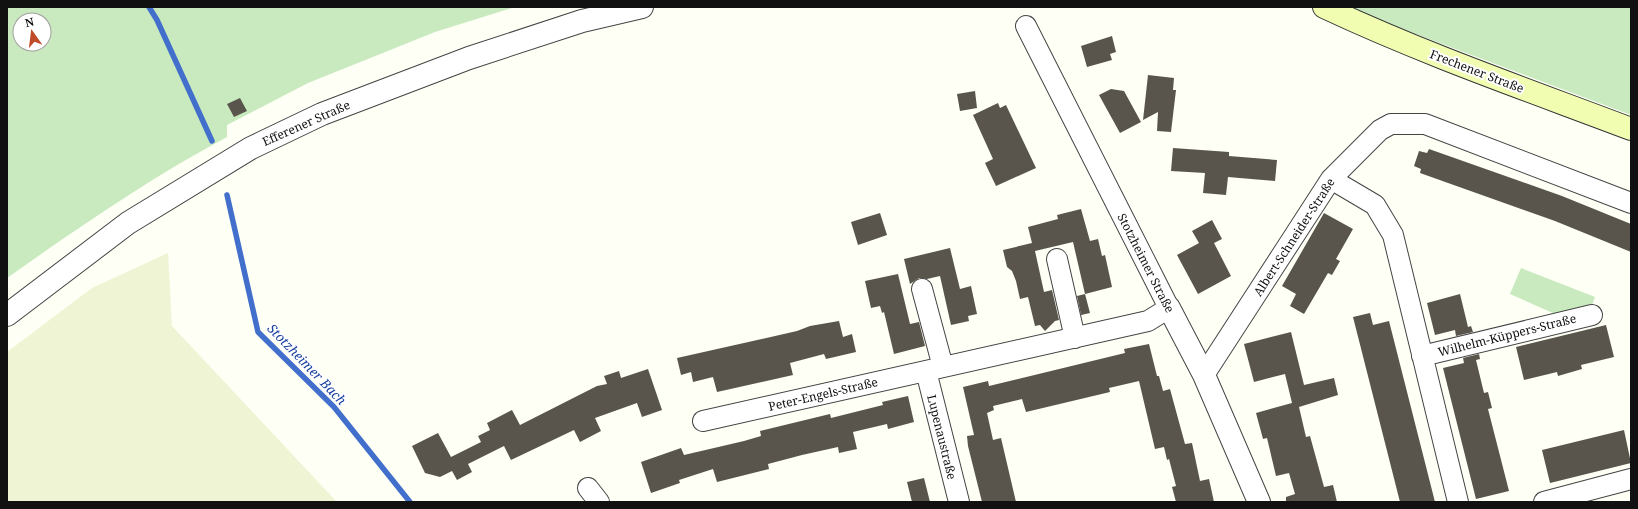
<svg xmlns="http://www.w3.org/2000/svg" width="1638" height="509" font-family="'Noto Serif',serif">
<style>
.farmland{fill:#eff5d4}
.green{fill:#c8eabe;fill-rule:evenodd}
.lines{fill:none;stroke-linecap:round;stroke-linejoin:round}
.stream{stroke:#426fcc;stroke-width:5.5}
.building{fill:#59554d}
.minor-casing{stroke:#444;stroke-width:22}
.tertiary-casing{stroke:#444;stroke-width:24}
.secondary-casing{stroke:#333;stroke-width:24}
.minor{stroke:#fff;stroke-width:20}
.tertiary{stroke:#fff;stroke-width:22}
.secondary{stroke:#f1fdb1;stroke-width:22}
.labels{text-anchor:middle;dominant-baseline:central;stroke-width:4;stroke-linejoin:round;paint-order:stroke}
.street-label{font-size:12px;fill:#111;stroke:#fff}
.water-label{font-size:13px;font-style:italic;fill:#1a42a2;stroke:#fff}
</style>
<rect width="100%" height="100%" fill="#fefff5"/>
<path class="farmland" d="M 168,253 L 172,326 L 337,502 L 7,502 L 7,352 L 92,288 Z"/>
<path class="green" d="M 7,7 L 515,7 L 435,32 L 308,83 L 227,125 L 227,137 C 150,178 78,228 7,278 ZM 20,20 L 44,20 L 44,44 L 20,44 Z
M 1349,7 L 1631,7 L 1631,115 L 1368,16 Z
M 1521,268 L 1595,297 L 1592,305 L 1555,314 L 1510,294 Z"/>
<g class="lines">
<path class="stream" d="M 149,7 L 157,20 L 212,141
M 227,195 L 258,332 L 334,407 L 410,502"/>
</g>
<path class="building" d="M 1112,36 L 1116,52 L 1110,54 L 1112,60 L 1087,67 L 1081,46 Z
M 1148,75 L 1174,78 L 1173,90 L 1176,90 L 1171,132 L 1157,131 L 1158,112 L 1143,120 Z
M 1111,89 L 1124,91 L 1141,122 L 1120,133 L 1099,95 Z
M 975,91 L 977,108 L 960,111 L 957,94 Z
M 240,98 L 247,111 L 234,117 L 227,104 Z
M 998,103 L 1000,108 L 1006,105 L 1036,168 L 996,186 L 985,163 L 993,159 L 973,115 Z
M 1173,148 L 1229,152 L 1229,156 L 1277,160 L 1275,181 L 1228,177 L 1226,195 L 1203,193 L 1205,173 L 1171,171 Z
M 1429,149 L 1562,196 L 1631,224 L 1631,252 L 1555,221 L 1420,173 L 1421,169 L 1414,166 L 1419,151 L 1427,153 Z
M 1081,209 L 1090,241 L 1098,239 L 1102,256 L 1105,255 L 1112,287 L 1085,294 L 1073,242 L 1035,251 L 1044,292 L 1052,290 L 1059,320 L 1055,321 L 1045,331 L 1040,325 L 1035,326 L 1028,297 L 1020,299 L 1016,281 L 1012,271 L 1007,267 L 1003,250 L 1032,243 L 1028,227 L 1058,219 L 1057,215 Z
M 880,213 L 887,235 L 858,245 L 851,222 Z
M 1324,213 L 1353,229 L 1336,259 L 1340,261 L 1332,275 L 1328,273 L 1304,314 L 1290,306 L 1296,294 L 1282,286 Z
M 1212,220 L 1222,239 L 1214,243 L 1231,276 L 1198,294 L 1177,255 L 1199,243 L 1192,231 Z
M 950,248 L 960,289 L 971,286 L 977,314 L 968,316 L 969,321 L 951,325 L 940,276 L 927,279 L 919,278 L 910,284 L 904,259 Z
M 898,274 L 910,324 L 919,322 L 925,346 L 894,354 L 884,312 L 882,313 L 880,306 L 871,308 L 865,281 Z
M 1085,294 L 1090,313 L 1081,315 L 1077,296 Z
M 1460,294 L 1468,327 L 1471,326 L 1473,332 L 1456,336 L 1455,330 L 1435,335 L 1427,303 Z
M 1370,313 L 1373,325 L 1389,321 L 1435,502 L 1400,502 L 1353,317 Z
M 839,321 L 843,337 L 852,334 L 856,352 L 826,359 L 824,354 L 790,363 L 793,375 L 717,392 L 713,377 L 693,382 L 691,372 L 681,375 L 677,358 L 797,331 L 810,326 Z
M 1606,325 L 1614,357 L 1581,365 L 1582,369 L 1558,376 L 1557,372 L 1524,380 L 1516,347 Z
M 1291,332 L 1304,385 L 1334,378 L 1338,395 L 1299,407 L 1306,437 L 1310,436 L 1324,487 L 1333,485 L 1337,502 L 1286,502 L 1286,497 L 1295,494 L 1289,473 L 1276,476 L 1267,438 L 1263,439 L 1256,413 L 1292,403 L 1285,374 L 1254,382 L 1244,344 Z
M 1149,344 L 1157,376 L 1159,376 L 1163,391 L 1170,389 L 1185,444 L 1192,443 L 1200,481 L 1209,479 L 1214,502 L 1176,502 L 1172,487 L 1176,486 L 1169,459 L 1167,460 L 1164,447 L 1155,449 L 1139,381 L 1109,388 L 1110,392 L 1026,412 L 1022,399 L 993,406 L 994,410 L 987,413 L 993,440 L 1001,438 L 1016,502 L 982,502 L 968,446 L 967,436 L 974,435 L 963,387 L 988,381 L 989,386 L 1125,353 L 1124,349 Z
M 1479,354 L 1480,359 L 1476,360 L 1484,393 L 1488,392 L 1492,408 L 1488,409 L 1509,491 L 1476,499 L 1443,368 L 1464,363 L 1463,358 Z
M 648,369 L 662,410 L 642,417 L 637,403 L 595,418 L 601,431 L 580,442 L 574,430 L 511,460 L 504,446 L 468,464 L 472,472 L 457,480 L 452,471 L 440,477 L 425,473 L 412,446 L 438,433 L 451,457 L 481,442 L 478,436 L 490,430 L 487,423 L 512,410 L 520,425 L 597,386 L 607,384 L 604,376 L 619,371 L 621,378 Z
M 908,396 L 914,422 L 888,429 L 887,424 L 853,432 L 857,449 L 839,453 L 838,447 L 802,455 L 768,464 L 769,469 L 717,482 L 713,469 L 679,480 L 680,483 L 651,493 L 641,462 L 681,448 L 684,455 L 744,441 L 761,436 L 760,431 L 830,414 L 831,418 L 883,405 L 882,402 Z
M 1624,430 L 1631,463 L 1550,483 L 1542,450 Z
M 924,478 L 930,502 L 912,502 L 907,482 Z"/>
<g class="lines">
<defs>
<path id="minor" d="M 1331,179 L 1375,205 L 1393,235 L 1458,502
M 1057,259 L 1075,338
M 922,289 L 943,367
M 1422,356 L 1592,315
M 926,371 L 959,502
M 1204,375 L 1331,179 L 1380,130 L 1391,124 L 1425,124 L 1631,203
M 703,421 L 1148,321 L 1169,308 L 1026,26
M 588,488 L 599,502
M 1544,502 L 1631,479"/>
<path id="tertiary" d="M 1169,308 L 1204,375 L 1259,502
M 7,315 L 128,223 L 251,148 L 322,114 L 469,58 L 582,21 L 642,7"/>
<path id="secondary" d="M 1324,7 C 1424,54 1528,90 1631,129"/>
</defs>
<use href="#minor" class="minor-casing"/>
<use href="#tertiary" class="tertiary-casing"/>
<use href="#secondary" class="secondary-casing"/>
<use href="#minor" class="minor"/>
<use href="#tertiary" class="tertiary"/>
<use href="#secondary" class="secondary"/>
</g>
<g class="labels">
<g class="street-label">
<text transform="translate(1477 71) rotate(21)">Frechener Straße</text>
<text transform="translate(306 123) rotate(-24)">Efferener Straße</text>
<text transform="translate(1294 237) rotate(-57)">Albert-Schneider-Straße</text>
<text transform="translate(1146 263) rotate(63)">Stotzheimer Straße</text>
<text transform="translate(1507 335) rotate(-14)">Wilhelm-Küppers-Straße</text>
<text transform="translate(823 394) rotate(-13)">Peter-Engels-Straße</text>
<text transform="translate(942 437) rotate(76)">Lupenaustraße</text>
</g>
<g class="water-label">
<text transform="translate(307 364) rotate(46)">Stotzheimer Bach</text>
</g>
</g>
<rect width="1638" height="509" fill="none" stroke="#111111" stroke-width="16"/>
<g transform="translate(32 32) rotate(346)"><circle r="19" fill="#ffffff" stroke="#a0a0a0"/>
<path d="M0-3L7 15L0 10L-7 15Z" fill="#c04b29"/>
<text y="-6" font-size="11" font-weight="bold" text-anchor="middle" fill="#111111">N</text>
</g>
</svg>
